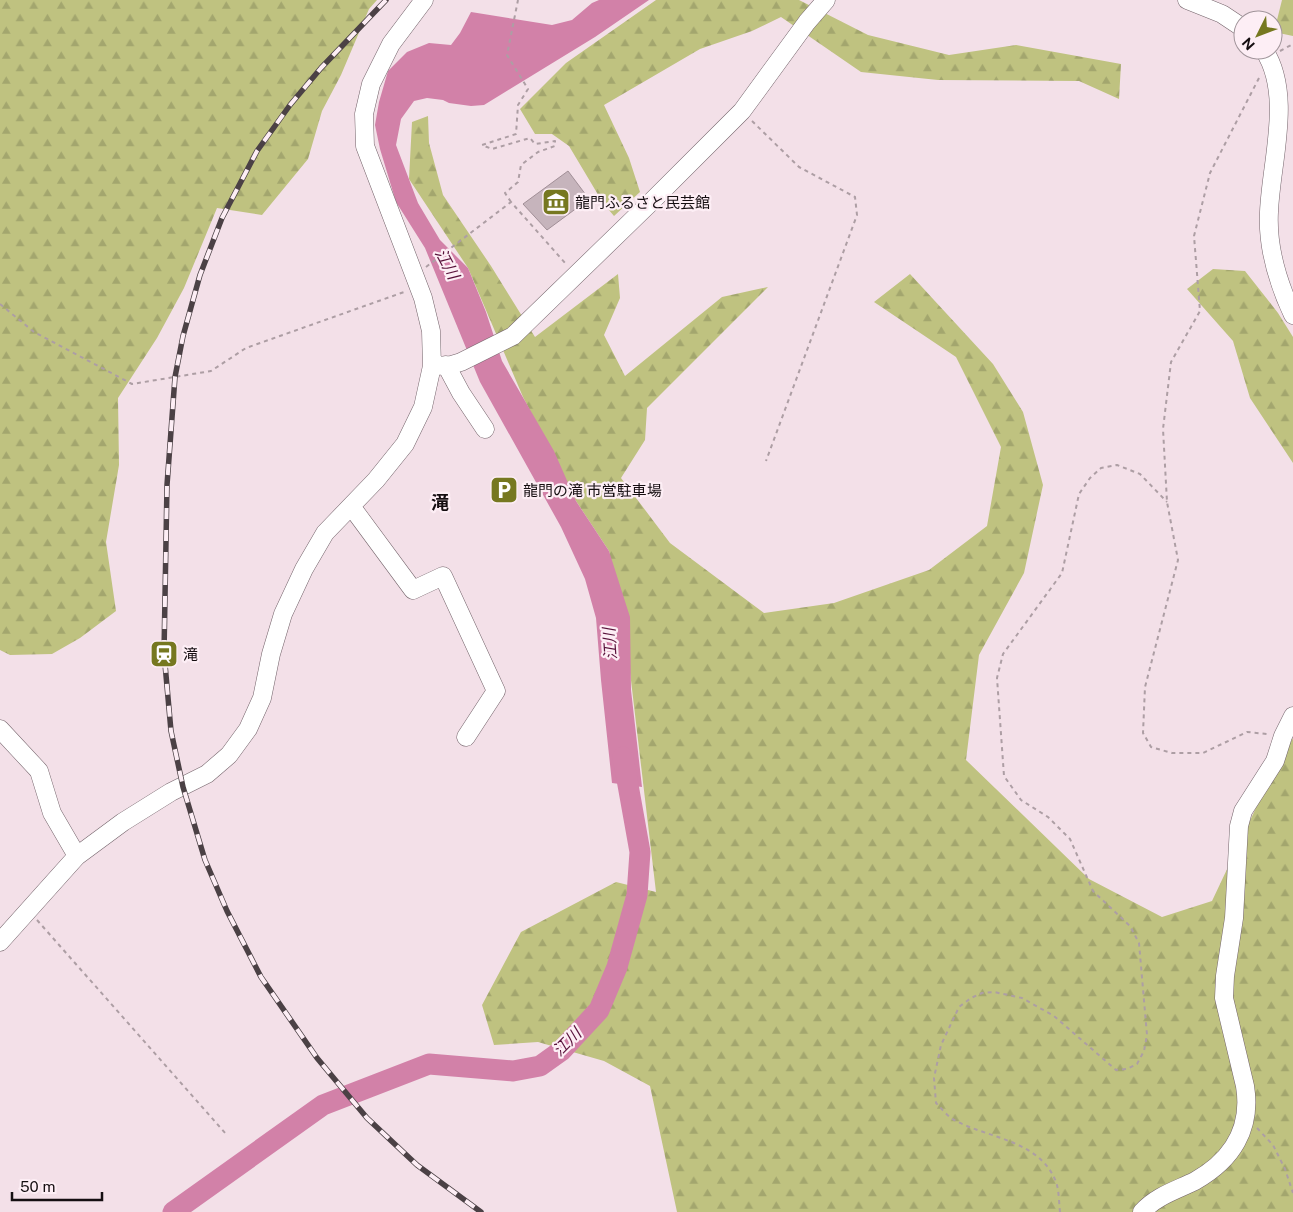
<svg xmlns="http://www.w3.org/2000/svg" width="1293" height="1212" font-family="'Public Sans','Noto Sans JP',sans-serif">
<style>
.forest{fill:url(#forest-firs)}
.water{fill:#d281a8}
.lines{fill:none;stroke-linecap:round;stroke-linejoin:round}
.river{stroke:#d281a8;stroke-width:21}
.building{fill:#c6b4bc;stroke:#a18f97}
.minor-casing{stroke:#73636a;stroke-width:19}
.path{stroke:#ad9ea4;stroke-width:2;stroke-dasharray:4 4;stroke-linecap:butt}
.minor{stroke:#fff;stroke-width:18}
.rail-casing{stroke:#4b4145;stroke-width:5.5}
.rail{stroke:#fdeef5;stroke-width:4;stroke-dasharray:11;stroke-linecap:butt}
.labels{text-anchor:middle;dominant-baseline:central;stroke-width:4.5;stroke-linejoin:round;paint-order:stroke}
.poi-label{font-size:15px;fill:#150e11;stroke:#fdeef5;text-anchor:start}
.water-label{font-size:16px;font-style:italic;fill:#58113a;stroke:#fdeef5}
.quarter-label{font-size:18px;font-weight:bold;fill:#150e11;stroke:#fdeef5}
</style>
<defs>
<pattern id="forest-firs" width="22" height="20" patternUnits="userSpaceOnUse" patternTransform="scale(1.25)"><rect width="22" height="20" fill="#bfc280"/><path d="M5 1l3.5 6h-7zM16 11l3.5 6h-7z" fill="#a3a66e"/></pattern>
</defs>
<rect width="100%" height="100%" fill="#f3e0e8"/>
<path class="forest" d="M 0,0 L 377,0 L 369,9 L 341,75 L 322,111 L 308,159 L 262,215 L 217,208 L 184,288 L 157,338 L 118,398 L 119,465 L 106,542 L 116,611 L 80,638 L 52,654 L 10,655 L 0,650 Z
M 656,0 L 799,0 L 868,35 L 949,55 L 1016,45 L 1121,64 L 1119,99 L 1079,81 L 938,80 L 861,72 L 781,17 L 752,31 L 700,49 L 604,105 L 629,158 L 640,192 L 614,216 L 603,203 L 569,146 L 552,134 L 535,134 L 520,109 L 566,63 Z
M 1282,0 L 1293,0 L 1293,36 L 1274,32 Z
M 428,116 L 429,143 L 443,195 L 491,266 L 535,337 L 618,274 L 620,298 L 604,335 L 625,376 L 722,297 L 768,287 L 647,408 L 645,440 L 621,478 L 670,543 L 764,613 L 834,603 L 929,570 L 987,526 L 1001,447 L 956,357 L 874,302 L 910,274 L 993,364 L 1023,412 L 1043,485 L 1024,573 L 979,655 L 966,760 L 1089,879 L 1162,917 L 1212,901 L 1272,774 L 1293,738 L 1293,1212 L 677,1212 L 650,1086 L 604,1061 L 538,1042 L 494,1045 L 482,1005 L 521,932 L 616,882 L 656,892 L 630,672 L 609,551 L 576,501 L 523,397 L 468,268 L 409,179 L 412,122 Z
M 1213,269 L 1245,271 L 1278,313 L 1293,337 L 1293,463 L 1250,398 L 1233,341 L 1187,289 Z"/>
<path class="water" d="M 599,0 L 649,0 L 595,37 L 484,105 L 471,106 L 449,103 L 443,100 L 427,98 L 414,101 L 401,119 L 396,145 L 418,203 L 440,240 L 468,268 L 486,312 L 502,361 L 554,451 L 576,501 L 609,551 L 630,617 L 631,690 L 642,787 L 612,783 L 601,680 L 596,618 L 585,579 L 561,527 L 480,382 L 425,248 L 396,202 L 380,149 L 375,125 L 379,102 L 388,71 L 407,52 L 429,43 L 451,45 L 460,33 L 471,12 L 552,25 L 572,20 L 592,3 Z"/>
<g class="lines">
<path class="river" d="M 173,1212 L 323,1105 L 429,1064 L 513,1071 L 540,1066 L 561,1051 L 599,1010 L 617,967 L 637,895 L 640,852 L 623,757"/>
</g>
<path class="building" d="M 568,171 L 589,199 L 547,230 L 523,204 Z"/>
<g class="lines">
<defs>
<path id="minor" d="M 1187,0 L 1222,14 L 1243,28
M 1264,50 C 1293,95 1271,161 1269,212 C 1267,248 1278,283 1293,315
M 446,365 L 461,393 L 485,429
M 432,366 L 451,365 L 461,362 L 513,336 L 650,203 L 742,111 L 807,22 L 826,0
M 351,506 L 413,590 L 443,576 L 496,691 L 466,737
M 0,729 L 39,771 L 52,813 L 77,856
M 0,942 L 77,856 L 123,822 L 171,792 L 207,774 L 229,755 L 248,729 L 262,698 L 271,654 L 283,614 L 304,569 L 325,533 L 376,480 L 405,444 L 423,407 L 432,366 L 431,331 L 423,298 L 365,146 L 364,114 L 371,84 L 391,44 L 424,0
M 1142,1212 C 1156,1196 1177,1190 1195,1181 C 1232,1160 1252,1129 1245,1086 L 1224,998 L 1225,976 L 1234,918 L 1239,826 L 1243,811 L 1275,761 L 1283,736 L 1293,716"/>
</defs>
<use href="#minor" class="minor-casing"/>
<path class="path" d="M 1280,51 L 1293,44
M 1259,78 L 1210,173 L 1194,236 L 1200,311 L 1171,362 L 1163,429 L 1167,502 L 1178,560 L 1145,687 L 1143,733 L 1151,747 L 1172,753 L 1203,753 L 1247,732 L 1267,734
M 752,121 L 799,167 L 855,197 L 857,215 L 766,461
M 511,202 L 505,193 L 518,182 L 521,165 L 538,152 L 555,146 L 555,141 L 535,144 L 530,138 L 492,149 L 482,145 L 516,134 L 518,105 L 528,89 L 507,55 L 518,0
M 426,267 L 511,202 L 566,264
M 0,304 L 34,332 L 132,384 L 211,371 L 246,348 L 404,292
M 37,920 L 226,1134
M 1257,1128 L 1273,1145 L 1285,1169 L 1293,1193
M 1060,1212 C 1059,1203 1059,1193 1057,1185 C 1043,1141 991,1139 956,1121 C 948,1117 942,1109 936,1103 L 934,1078 L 941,1045 L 959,1007 L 971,998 L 982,993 L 994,992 L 1022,998 L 1054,1016 L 1116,1070 L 1127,1069 L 1137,1064 L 1144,1051 L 1147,1035 L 1139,943 L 1130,926 L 1093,891 L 1070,839 L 1048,817 L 1021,800 L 1004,776 L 997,678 L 1003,654 L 1062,573 L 1079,494 L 1090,478 L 1101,468 L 1117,465 L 1140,474 L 1167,502"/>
<use href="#minor" class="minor"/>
<defs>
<path id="rail" d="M 386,0 L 321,68 L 290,105 L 257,151 L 222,218 L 200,275 L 183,336 L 175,377 L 167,485 L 164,653 L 171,731 L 183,787 L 205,860 L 227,911 L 261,977 L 317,1058 L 367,1118 L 417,1165 L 481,1212"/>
</defs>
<use href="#rail" class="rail-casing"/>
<use href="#rail" class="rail"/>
</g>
<defs>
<symbol id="museum-square" viewBox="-11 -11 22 22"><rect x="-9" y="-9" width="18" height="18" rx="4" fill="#767820" stroke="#fdeef5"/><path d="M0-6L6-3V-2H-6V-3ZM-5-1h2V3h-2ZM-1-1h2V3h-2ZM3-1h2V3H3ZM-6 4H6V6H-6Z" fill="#fff"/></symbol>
<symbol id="parking-square" viewBox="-11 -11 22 22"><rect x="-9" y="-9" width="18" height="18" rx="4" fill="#767820" stroke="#fdeef5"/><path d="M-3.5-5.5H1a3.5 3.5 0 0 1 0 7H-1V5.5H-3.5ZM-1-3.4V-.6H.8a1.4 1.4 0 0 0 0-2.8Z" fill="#fff"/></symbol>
<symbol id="station-square" viewBox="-11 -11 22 22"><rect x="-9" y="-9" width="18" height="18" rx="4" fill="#767820" stroke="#fdeef5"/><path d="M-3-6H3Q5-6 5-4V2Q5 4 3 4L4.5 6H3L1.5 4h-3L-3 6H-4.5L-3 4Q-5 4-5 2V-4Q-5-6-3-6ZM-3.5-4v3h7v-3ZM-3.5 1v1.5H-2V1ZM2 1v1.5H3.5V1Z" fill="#fff"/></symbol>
</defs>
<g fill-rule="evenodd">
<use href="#museum-square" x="540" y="186" width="32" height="32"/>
<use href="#parking-square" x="488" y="474" width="32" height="32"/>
<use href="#station-square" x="148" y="638" width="32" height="32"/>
</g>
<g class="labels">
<g class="poi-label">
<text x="575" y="202">龍門ふるさと民芸館</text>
<text x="523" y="490">龍門の滝 市営駐車場</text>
<text x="183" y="654">滝</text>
</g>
<g class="water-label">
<text transform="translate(447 264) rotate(62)">江川</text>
<text transform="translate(610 644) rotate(-94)">江川</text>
<text transform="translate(567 1042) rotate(-45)">江川</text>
</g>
<g class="quarter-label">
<text x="440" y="502">滝</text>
</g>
</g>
<g transform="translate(1258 35) rotate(228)"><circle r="24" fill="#fdeef5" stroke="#a0949a"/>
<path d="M0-4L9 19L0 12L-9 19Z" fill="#767820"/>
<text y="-8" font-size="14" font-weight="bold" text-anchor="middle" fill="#150e11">N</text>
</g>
<path d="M12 1192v8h90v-8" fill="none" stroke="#150e11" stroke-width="2.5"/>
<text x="20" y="1192" font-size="15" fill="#150e11" stroke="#fdeef5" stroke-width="4" paint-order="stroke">50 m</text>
</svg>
